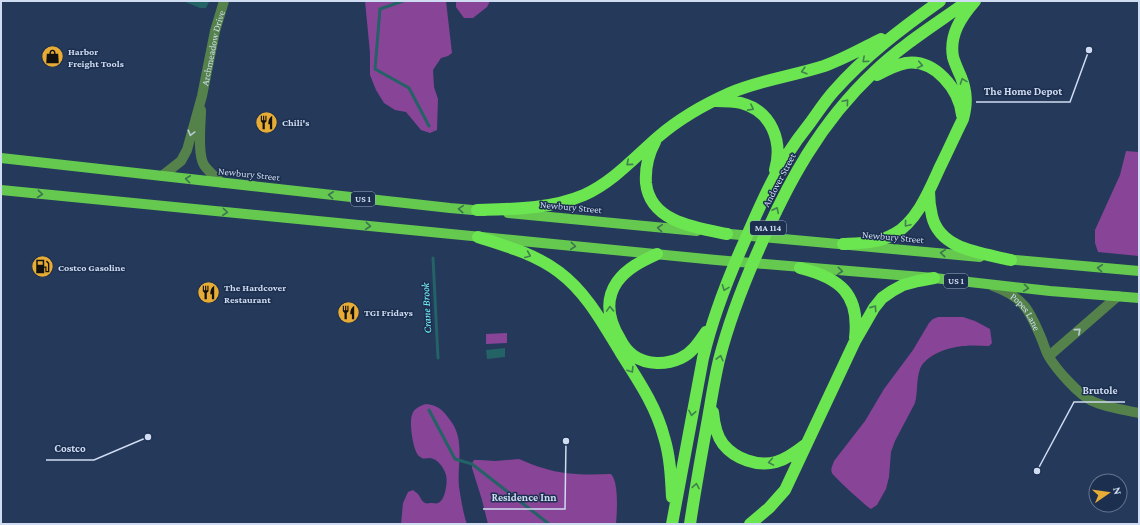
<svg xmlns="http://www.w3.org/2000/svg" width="1140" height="525" font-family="'Crimson Pro',serif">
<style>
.green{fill:#884496}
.water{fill:#236265}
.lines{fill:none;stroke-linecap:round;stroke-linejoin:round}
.stream{stroke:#236265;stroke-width:3}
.minor{stroke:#54824a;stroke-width:10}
.major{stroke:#65c950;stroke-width:10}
.highway{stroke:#6be550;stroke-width:12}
.oneway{stroke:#40814f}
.oneway2{stroke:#b6cad0}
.oneway3{stroke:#3d744f}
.labels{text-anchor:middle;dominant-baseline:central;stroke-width:3;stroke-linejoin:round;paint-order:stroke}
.shield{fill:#1c2f4f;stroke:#99a8c0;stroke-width:1}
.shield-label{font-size:9px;font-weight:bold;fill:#cfdcf1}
.street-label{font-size:10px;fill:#cfdcf1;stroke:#1c2f4f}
.poi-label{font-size:10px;font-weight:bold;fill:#cfdcf1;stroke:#1c2f4f;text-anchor:start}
.water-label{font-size:11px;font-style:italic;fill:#77f5fc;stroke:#1c2f4f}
.leader{fill:none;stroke:#cfdcf1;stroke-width:1.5}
.callout-dot{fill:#cfdcf1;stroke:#1c2f4f;stroke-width:1.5}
.callout-label{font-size:11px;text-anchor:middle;font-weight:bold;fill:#cfdcf1;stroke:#1c2f4f;stroke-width:3;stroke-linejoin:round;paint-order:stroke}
</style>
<rect width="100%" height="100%" fill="#25395b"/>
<path class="green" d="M 365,1 L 446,1 L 452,53 L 448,56 L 441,58 L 433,70 L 434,87 L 438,99 L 437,130 L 430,133 L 421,130 L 406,112 L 395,110 L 384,103 L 376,90 L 370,75 L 370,53 Z
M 456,1 L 490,1 L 487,7 L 473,18 L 464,18 L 456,7 Z
M 1126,151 L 1139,152 L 1139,256 L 1098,252 L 1095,243 L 1095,230 L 1120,175 Z
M 938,317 L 963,317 L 975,321 L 990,329 L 992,343 L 989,346 C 981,346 973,345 965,346 C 951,346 925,355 920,369 C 916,380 918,392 915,403 L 895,441 L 891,452 L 889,477 L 886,489 L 877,505 L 871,509 C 867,507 833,476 832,473 C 830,469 833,465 834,461 L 865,421 L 884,389 L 913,350 L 929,323 L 933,319 Z
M 507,333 L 507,343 L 486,344 L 486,334 Z
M 426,404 C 436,405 441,408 447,416 C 449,419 452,422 454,426 C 464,445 457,467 459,487 C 461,499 463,513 467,524 L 401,524 L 403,503 L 408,492 L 413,490 C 414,491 416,492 418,494 C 420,496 421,501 425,503 C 427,504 429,503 432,503 C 434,503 436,504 438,503 C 445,501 448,482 446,475 C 444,468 438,459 430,458 C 426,458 423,460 419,456 C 413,451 409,422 412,415 C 414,408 420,406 426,404 Z
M 519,459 C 527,462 535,466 543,468 C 564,475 588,475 611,474 C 619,482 617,512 616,524 L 488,524 L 482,500 L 472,468 L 472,463 L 474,460 L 480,460 L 495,461 Z"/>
<path class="water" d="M 183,1 L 207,1 L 209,2 L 206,8 L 200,8 Z
M 505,348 L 505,357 L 487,359 L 486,350 Z"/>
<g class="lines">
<path class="stream" d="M 403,1 L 380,9 L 375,69 L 409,88 L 429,126
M 433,258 L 438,358
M 429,410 L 455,459 L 472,464 L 549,524"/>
<g class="minor">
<path d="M 201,110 C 201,124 197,153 204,165 C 209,172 216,178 222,183"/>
<path id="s1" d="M 162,176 L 181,161 L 187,150 L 202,96 L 215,31 L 224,1"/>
<path id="s2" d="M 993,286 C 1024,297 1030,311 1042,340 C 1044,345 1046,352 1049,357 C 1057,370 1078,394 1092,401 C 1105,407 1124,410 1139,413"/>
<path d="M 1049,356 L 1118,296"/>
</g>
<path class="major" d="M 1,158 L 450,208 L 484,211
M 1,190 L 716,260 L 934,278 L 1050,291 L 1139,298
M 508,213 L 697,231
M 719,233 L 980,257
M 1004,259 L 1139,271"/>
<path class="highway" d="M 877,75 C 886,70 896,65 906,63 C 935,59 959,89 962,115
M 716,101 C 725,101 733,101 741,103 C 772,111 783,142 775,170
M 655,142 C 648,155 645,168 646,183 C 650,222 696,228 727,234
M 929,191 C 929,200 930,208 932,216 C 940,250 982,253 1011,260
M 477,210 C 513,209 551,209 584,195 C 613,182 635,157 658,137 C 679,119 705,104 730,93 C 760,80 793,76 824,66 C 844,59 863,48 881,39
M 478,237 C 506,246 535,254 559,272 C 587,293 603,324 621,353 C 638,380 656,406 664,437 C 670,456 671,477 672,497
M 843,244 C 860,243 879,243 894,234 C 917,222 930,189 940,167 C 948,151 955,135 963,119 C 967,104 967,92 961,77 C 958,70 955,64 953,57 C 949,35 961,17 975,1
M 657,254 C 642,261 627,268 617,282 C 604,301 609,321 620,339 C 623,345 628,352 634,356 C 647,365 666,365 681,358 C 692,353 699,342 706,332
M 800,268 C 840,278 860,294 855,338
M 713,412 C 714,423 716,435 723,444 C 735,459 758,467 776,462 C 787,459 796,452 805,445
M 672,524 L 703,358 C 712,320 726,283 742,247 C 756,215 769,184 787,155 C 794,144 802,133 810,123 C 818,112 825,101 834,91 C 865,56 902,28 940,1
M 690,524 C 695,491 701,457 707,424 C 711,402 714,381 719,360 C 729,321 743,285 759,249 C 788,182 820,123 874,72 C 902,45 936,24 968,1
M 750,524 L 769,508 L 785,490 L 855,341 L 874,308 L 882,298 L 892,291 L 903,285 L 918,281 L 934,278"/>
</g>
<defs><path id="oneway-chevron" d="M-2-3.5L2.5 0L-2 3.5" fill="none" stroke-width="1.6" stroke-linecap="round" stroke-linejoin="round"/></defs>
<g class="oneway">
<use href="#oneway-chevron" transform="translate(865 60) rotate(138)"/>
<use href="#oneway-chevron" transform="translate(920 65) rotate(12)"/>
<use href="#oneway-chevron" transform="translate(804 71) rotate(164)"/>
<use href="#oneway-chevron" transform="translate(963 81) rotate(-110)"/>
<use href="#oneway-chevron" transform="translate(846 102) rotate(-49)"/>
<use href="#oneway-chevron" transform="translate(751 108) rotate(28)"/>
<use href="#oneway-chevron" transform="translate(629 163) rotate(139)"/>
<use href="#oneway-chevron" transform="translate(776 210) rotate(-64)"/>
<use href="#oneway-chevron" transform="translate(907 224) rotate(130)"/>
<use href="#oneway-chevron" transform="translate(528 255) rotate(23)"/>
<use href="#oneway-chevron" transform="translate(725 288) rotate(111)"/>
<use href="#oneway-chevron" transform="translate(874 308) rotate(-55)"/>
<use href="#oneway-chevron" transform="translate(610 309) rotate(-92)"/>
<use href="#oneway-chevron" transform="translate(720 358) rotate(-76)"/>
<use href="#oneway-chevron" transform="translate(631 370) rotate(58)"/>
<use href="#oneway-chevron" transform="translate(692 413) rotate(101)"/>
<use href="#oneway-chevron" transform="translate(771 462) rotate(170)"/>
<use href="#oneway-chevron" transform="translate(696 486) rotate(-80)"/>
</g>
<g class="oneway2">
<use href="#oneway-chevron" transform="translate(191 133) rotate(105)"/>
<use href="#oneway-chevron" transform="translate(1078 331) rotate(-41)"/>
</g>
<g class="oneway3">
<use href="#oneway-chevron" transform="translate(188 179) rotate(-174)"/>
<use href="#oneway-chevron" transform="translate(40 194) rotate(6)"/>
<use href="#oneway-chevron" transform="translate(331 195) rotate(-174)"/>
<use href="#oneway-chevron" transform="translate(461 209) rotate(-176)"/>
<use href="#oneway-chevron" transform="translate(225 212) rotate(5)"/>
<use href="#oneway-chevron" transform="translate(368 226) rotate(6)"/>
<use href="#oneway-chevron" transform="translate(660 228) rotate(-175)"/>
<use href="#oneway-chevron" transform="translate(573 246) rotate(5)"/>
<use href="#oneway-chevron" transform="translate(943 253) rotate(-175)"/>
<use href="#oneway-chevron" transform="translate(1100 268) rotate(-174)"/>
<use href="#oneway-chevron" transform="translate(840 271) rotate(5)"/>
<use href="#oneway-chevron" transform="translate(1026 288) rotate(6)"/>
</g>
<defs>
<symbol id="shop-disc" viewBox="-11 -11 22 22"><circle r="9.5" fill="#e7ac36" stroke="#1c2f4f"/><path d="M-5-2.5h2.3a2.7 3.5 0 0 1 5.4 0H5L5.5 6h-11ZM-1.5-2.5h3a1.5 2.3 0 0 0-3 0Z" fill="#111"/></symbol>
<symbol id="restaurant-disc" viewBox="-11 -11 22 22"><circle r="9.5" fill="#e7ac36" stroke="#1c2f4f"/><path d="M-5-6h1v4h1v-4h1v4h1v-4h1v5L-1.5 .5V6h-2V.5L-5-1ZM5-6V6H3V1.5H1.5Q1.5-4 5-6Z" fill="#111"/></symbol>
<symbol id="fuel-disc" viewBox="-11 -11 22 22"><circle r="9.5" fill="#e7ac36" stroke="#1c2f4f"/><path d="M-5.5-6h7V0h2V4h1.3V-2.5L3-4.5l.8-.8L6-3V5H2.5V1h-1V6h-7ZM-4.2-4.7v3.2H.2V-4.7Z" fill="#111"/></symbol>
</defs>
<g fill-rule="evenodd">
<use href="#shop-disc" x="40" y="44" width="25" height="25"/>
<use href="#restaurant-disc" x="254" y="110" width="25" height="25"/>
<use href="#fuel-disc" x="30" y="254" width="25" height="25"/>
<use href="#restaurant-disc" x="196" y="280" width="25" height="25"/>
<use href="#restaurant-disc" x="336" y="300" width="25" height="25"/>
</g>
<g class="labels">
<g class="shield">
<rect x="351" y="192" width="24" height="14" rx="3"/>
<rect x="750" y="221" width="36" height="14" rx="3"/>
<rect x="944" y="274" width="24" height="14" rx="3"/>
</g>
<g class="shield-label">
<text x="363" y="199">US 1</text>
<text x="768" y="228">MA 114</text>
<text x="956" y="281">US 1</text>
</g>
<g class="street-label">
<text stroke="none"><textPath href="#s1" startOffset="142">Archmeadow Drive</textPath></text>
<text transform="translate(249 174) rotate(6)">Newbury Street</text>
<text transform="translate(779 180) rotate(-62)">Andover Street</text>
<text transform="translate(571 207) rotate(5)">Newbury Street</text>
<text transform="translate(893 237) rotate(5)">Newbury Street</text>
<text stroke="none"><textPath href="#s2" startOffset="43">Popes Lane</textPath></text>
</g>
<g class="poi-label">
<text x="68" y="51">Harbor<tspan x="68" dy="12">Freight Tools</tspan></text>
<text x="282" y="122">Chili's</text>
<text x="58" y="267">Costco Gasoline</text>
<text x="224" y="287">The Hardcover<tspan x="224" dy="12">Restaurant</tspan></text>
<text x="364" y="312">TGI Fridays</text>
</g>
<g class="water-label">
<text transform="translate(426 308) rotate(-93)">Crane Brook</text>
</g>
</g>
<path class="leader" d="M1089 50L1070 102H976M1037 471L1074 402H1125M148 437L94 460H46M566 441L565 509H483"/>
<g class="callout-dot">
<circle cx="1089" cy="50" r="4"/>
<circle cx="1037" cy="471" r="4"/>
<circle cx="148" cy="437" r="4"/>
<circle cx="566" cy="441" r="4"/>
</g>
<g class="callout-label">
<text x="1023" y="95">The Home Depot</text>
<text x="1100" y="394">Brutole</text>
<text x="70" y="452">Costco</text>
<text x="524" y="501">Residence Inn</text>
</g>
<rect width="1140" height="525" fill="none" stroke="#cfdcf1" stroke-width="4"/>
<g transform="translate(1108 493) rotate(77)"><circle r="19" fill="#1c2f4f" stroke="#647490"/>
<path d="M0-3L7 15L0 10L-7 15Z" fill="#e7ac36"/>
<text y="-6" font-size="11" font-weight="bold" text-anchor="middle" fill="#cfdcf1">N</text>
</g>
</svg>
